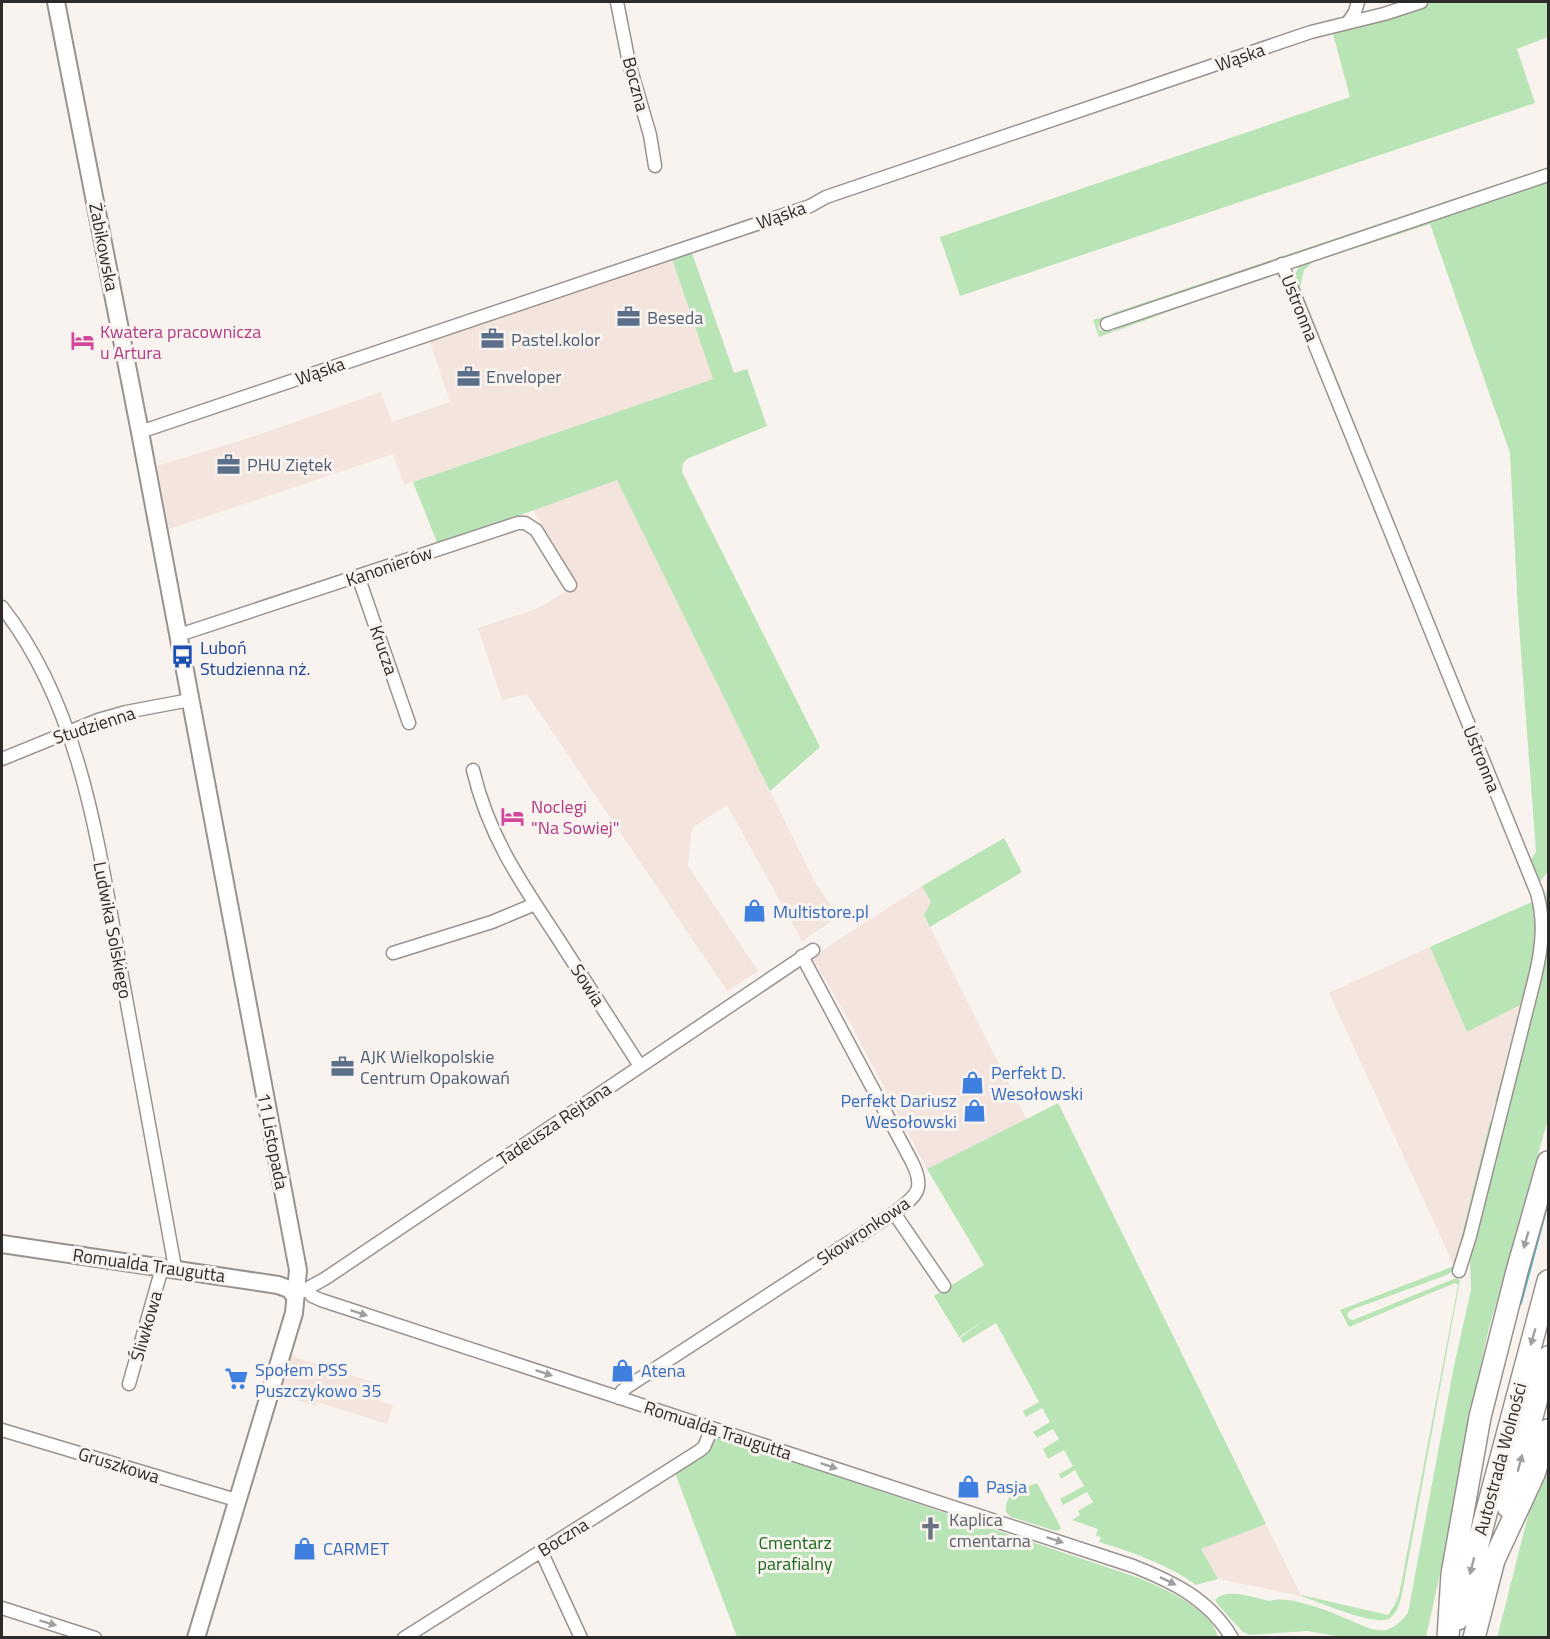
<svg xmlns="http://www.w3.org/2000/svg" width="1550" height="1639" font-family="'Titillium Web',sans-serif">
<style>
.built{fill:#f3e5dd}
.green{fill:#b9e5b6;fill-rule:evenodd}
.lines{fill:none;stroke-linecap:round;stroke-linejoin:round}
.stream{stroke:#47b1cd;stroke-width:4}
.street-casing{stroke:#99928f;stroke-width:15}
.secondary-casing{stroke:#99928f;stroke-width:20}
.highway-casing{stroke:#99928f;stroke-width:24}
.street{stroke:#fff;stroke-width:12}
.secondary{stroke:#fff;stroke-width:16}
.highway{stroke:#fff;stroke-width:21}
.oneway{fill:#a0a09f}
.labels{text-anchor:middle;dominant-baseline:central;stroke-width:6;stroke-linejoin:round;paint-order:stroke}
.street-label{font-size:18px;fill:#2d2b29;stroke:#f9f3ef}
.service-label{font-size:18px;fill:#4e5e75;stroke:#f9f3ef;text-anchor:start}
.hotel-label{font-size:18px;fill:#b23c85;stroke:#f9f3ef;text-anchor:start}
.transit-label{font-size:18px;fill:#164399;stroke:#f9f3ef;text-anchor:start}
.shop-label{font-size:18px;fill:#366cbe;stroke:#f9f3ef;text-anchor:start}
.worship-label{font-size:18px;fill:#5b616d;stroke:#f9f3ef;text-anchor:start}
.park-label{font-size:18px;fill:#1a691d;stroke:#f9f3ef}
</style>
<rect width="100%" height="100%" fill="#f9f3ef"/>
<path class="built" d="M 672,259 L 714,379 L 404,485 L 393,454 L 169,529 L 157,466 L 255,436 L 381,392 L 392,422 L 450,402 L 429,339 Z
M 617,480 L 814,880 L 838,917 L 802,941 L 727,805 L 692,828 L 688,866 L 758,971 L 727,991 L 527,694 L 502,700 L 478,628 L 536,609 L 578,585 L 548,539 L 533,509 Z
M 922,886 L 931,902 L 924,915 L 1027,1120 L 927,1169 L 847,1017 L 812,957 Z
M 1430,947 L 1467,1032 L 1522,1003 L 1492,1112 L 1454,1266 L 1329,993 Z
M 291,1356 L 376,1383 L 372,1399 L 393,1405 L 387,1424 L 317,1402 L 316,1406 L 280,1395 Z
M 1266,1524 L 1301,1595 L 1301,1596 L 1218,1579 L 1200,1549 Z"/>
<path class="green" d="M 1431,2 L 1548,2 L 1548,37 L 1517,49 L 1535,103 L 960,296 L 940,237 L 1350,97 L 1333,34 Z
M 1548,167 L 1548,171 L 1123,315 L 1110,314 Z
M 1548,179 L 1548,871 L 1539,883 L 1537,882 L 1294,277 L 1300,264 ZM 1430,224 L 1510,453 L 1518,612 L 1536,852 L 1530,861 L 1300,287 L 1304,270 L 1313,262 Z
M 692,253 L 734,373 L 747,369 L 767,426 L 687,459 L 683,463 L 682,472 L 820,747 L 770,791 L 617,480 L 438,545 L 413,482 L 713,379 L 672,259 Z
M 1272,273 L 1281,276 L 1285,282 L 1276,275 L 1270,275 L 1099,337 L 1093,320 L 1109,315 C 1102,319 1095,323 1100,331 L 1113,331 L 1128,321 Z
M 1004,838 L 1022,872 L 930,927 L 924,915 L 931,902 L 922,886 Z
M 1548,884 L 1548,1119 L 1488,1332 L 1468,1426 L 1444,1556 L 1426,1637 L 1348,1638 L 1307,1631 L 1249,1635 L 1242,1631 L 1218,1605 L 1215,1600 C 1227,1587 1254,1598 1269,1601 C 1289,1594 1331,1612 1350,1620 C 1361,1625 1374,1632 1386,1630 C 1396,1627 1402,1620 1408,1613 L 1454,1366 L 1471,1290 L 1470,1254 L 1547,916 L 1545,898 Z
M 1534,901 L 1537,911 L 1537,945 L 1499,1101 L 1495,1102 L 1522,1004 L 1467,1032 L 1430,947 Z
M 1058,1103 L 1266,1524 L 1201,1549 L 1218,1579 L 1196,1585 C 1167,1564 1132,1552 1099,1542 L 1101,1537 L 1096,1536 L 1098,1529 L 1072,1520 L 1080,1515 L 1078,1511 L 1093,1502 L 1087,1492 L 1063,1505 L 1060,1499 L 1084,1486 L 1075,1470 L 1061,1479 L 1059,1474 L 1073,1466 L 1064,1450 L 1048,1459 L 1043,1449 L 1059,1439 L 1053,1429 L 1037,1438 L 1033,1432 L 1050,1422 L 1042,1408 L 1026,1417 L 1023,1411 L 1039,1402 L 996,1323 L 963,1343 L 960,1338 L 983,1321 L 959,1337 L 934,1296 L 984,1265 L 927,1169 Z
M 1490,1121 L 1494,1124 L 1458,1262 L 1455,1269 L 1447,1275 L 1351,1310 L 1347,1314 L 1349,1319 L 1353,1320 L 1456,1278 L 1460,1280 L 1402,1594 C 1400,1602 1398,1612 1390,1618 C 1377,1628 1317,1601 1301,1596 L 1301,1595 L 1388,1615 L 1394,1606 L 1399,1595 L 1458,1285 L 1455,1283 L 1349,1327 L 1340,1310 L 1454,1266 Z
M 713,1435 L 1139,1578 C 1163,1588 1212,1609 1218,1637 L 737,1637 L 675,1473 L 712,1449 L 710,1443 Z
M 1548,1451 L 1548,1637 L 1497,1638 L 1535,1488 Z
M 1037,1483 L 1059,1524 L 1061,1529 L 1056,1531 L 1011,1517 L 1006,1512 C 1004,1492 1022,1489 1037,1483 Z"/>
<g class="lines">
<path class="stream" d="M 1520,1303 L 1548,1199"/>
<defs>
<path id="street" d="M 617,2 L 629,63 L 650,135 L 655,166
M 1349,21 L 1355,12 L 1358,2
M 1282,264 L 1537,893 C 1545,922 1542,948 1535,977 L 1470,1236 L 1459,1271
M 1107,324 L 1548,175
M 140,432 L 810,206 L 826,197 L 1311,32 L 1384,14 L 1421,2
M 358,576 L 409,723
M 2,607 C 83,711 99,850 122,976 C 139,1071 157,1166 174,1262 L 174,1270
M 179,635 L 518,523 L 525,523 L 536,530 L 570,585
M 2,759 L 98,720 L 126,712 L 190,700
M 473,770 C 488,834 519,880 555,934 C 583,978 612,1022 640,1066
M 393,953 L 492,922 L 535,904
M 894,1213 L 944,1286
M 307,1289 L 312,1296 L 321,1300 L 1133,1566 C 1173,1582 1209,1599 1232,1638
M 301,1292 L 326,1278 L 813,950
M 129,1384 L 162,1268
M 619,1398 L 622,1391 L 627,1387 L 894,1213 C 916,1196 926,1190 912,1162 L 802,956
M 2,1430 L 236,1500
M 541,1551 L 581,1638
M 2,1608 L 95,1638
M 404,1638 L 699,1451 L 704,1447 L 712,1428"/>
<path id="secondary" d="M 56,2 L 140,432 L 298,1270 L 294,1313 L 196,1638
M 2,1244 L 278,1285 L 289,1289 L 294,1295"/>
<path id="highway" d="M 1508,1507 L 1548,1357
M 1458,1619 L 1548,1281
M 1448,1638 L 1452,1574 L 1480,1417 L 1517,1271 L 1548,1162
M 1474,1638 L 1494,1560 L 1534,1474 L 1548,1430"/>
</defs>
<use href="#street" class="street-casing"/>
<use href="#secondary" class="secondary-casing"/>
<use href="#highway" class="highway-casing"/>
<use href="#street" class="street"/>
<use href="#secondary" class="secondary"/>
<use href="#highway" class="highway"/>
</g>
<defs><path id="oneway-solid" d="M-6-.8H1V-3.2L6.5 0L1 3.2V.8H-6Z" transform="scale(1.5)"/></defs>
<g class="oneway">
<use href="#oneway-solid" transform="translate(1526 1240) rotate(106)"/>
<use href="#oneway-solid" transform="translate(359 1313) rotate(18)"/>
<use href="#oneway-solid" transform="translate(1533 1337) rotate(106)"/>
<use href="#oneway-solid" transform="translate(544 1373) rotate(18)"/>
<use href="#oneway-solid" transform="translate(1520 1463) rotate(-75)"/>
<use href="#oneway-solid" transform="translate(829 1466) rotate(18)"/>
<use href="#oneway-solid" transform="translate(1055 1540) rotate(18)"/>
<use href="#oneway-solid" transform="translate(1472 1566) rotate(104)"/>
<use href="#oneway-solid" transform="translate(1168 1581) rotate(26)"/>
<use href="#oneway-solid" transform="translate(48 1623) rotate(17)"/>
</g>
<defs>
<symbol id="office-bare" viewBox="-9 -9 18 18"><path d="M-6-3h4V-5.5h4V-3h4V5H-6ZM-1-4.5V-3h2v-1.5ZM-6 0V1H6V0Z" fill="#5c6f8a" stroke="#f9f3ef" stroke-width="2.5" paint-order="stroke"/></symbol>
<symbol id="hotel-bare" viewBox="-9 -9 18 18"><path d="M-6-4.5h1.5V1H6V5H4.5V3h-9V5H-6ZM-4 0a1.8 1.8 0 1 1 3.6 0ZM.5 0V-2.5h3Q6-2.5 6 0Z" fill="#d1479c" stroke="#f9f3ef" stroke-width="2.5" paint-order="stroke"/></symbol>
<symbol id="bus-bare" viewBox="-9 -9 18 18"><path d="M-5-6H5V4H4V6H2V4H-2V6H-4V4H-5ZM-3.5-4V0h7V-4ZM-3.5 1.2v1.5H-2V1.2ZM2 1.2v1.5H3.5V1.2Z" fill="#1a4fb4" stroke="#f9f3ef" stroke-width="2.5" paint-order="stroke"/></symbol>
<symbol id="shop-bare" viewBox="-9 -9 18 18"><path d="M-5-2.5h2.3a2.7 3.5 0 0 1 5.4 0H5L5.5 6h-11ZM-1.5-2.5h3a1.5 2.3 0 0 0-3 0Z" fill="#3f7fe0" stroke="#f9f3ef" stroke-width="2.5" paint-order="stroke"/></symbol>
<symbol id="supermarket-bare" viewBox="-9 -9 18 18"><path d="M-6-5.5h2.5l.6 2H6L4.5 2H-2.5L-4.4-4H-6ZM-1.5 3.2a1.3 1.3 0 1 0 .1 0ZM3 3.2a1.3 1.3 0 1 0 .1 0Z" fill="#3f7fe0" stroke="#f9f3ef" stroke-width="2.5" paint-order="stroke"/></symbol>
<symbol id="church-bare" viewBox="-9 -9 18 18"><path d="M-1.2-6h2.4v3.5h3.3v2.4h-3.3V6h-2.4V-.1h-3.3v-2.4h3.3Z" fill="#6b7280" stroke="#f9f3ef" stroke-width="2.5" paint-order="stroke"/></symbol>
</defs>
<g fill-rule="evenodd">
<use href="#office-bare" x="612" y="300" width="33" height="33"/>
<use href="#office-bare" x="476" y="322" width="33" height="33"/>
<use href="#hotel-bare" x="66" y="324" width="33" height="33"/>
<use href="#office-bare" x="452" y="360" width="33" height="33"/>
<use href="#office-bare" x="212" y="448" width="33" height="33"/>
<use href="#bus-bare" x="166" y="640" width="33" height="33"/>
<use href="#hotel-bare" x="496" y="800" width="33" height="33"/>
<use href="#shop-bare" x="738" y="894" width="33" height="33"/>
<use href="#office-bare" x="326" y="1050" width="33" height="33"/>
<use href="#shop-bare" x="956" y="1066" width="33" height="33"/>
<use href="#shop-bare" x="958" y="1094" width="33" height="33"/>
<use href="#shop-bare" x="606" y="1354" width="33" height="33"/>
<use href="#supermarket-bare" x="220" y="1362" width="33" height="33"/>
<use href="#shop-bare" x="952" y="1470" width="33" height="33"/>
<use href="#church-bare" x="914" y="1512" width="33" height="33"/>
<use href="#shop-bare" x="288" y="1532" width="33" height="33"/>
</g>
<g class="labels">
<g class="street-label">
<text transform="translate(1240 57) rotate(-19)">Wąska</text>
<text transform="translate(636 84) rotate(75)">Boczna</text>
<text transform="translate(781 215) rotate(-19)">Wąska</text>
<text transform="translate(104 247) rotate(79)">Żabikowska</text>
<text transform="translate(1300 308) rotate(68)">Ustronna</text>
<text transform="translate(320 371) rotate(-19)">Wąska</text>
<text transform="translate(389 566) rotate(-19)">Kanonierów</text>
<text transform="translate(384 650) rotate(71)">Krucza</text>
<text transform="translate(94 725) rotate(-18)">Studzienna</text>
<text transform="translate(1482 759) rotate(68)">Ustronna</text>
<text transform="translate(113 930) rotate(79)">Ludwika Solskiego</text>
<text transform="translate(588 985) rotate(57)">Sowia</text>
<text transform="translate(554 1124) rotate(-34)">Tadeusza Rejtana</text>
<text transform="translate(273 1141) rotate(79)">11 Listopada</text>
<text transform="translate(863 1231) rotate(-34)">Skowronkowa</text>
<text transform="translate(149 1265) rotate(8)">Romualda Traugutta</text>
<text transform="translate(146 1326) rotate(-74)">Śliwkowa</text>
<text transform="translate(718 1430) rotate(18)">Romualda Traugutta</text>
<text transform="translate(1500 1459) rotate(-75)">Autostrada Wolności</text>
<text transform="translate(119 1465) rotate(17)">Gruszkowa</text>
<text transform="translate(563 1537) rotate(-32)">Boczna</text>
</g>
<g class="service-label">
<text x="647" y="317">Beseda</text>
<text x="511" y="339">Pastel.kolor</text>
<text x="486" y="376">Enveloper</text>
<text x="247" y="464">PHU Ziętek</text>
<text x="360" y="1056">AJK Wielkopolskie<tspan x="360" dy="21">Centrum Opakowań</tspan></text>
</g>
<g class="hotel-label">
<text x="100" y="331">Kwatera pracownicza<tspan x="100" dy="21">u Artura</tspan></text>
<text x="531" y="806">Noclegi<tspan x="531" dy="21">"Na Sowiej"</tspan></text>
</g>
<g class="transit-label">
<text x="200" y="647">Luboń<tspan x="200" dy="21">Studzienna nż.</tspan></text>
</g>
<g class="shop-label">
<text x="773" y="911">Multistore.pl</text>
<text x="991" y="1072">Perfekt D.<tspan x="991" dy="21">Wesołowski</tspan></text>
<text x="957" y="1100" text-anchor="end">Perfekt Dariusz<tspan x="957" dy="21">Wesołowski</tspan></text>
<text x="255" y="1369">Społem PSS<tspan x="255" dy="21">Puszczykowo 35</tspan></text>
<text x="641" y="1370">Atena</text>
<text x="986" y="1486">Pasja</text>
<text x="323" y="1548">CARMET</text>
</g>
<g class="worship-label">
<text x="949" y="1519">Kaplica<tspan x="949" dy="21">cmentarna</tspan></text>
</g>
<g class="park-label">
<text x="795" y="1542">Cmentarz<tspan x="795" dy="21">parafialny</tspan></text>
</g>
</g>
<rect width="1550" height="1639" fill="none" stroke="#2d2b29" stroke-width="6"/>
</svg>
